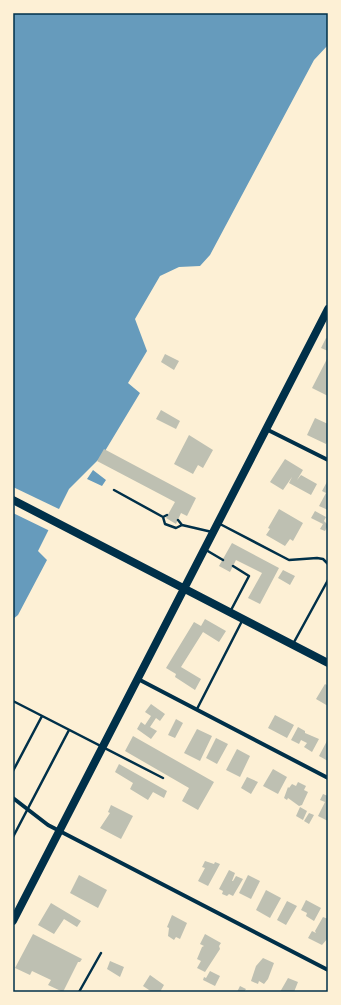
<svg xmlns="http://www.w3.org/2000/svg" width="341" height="1005" font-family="'Fira Sans',sans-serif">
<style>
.water{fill:#669bbc}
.pier{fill:#fdf0d5}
.building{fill:#bec0b2}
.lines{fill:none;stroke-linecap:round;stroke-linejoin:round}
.service{stroke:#003049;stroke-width:2.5}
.minor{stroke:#003049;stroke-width:4}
.primary{stroke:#003049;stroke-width:8}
.neatline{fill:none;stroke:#003049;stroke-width:1.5}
</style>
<rect width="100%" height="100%" fill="#fdf0d5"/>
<path class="water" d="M 13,13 L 328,13 L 328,45 L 314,60 L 210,255 L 200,266 L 179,267 L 160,276 L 135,319 L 147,351 L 128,383 L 140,393 L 102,456 L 69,489 L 38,551 L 47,560 L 18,615 L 13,619 Z
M 93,470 L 106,480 L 102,486 L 87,479 Z"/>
<path class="pier" d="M 13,487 L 61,510 L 50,531 L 13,513 Z"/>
<path class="building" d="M 326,338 L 328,339 L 328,351 L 321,348 Z
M 165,354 L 179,361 L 174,370 L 161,362 Z
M 328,357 L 328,396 L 312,388 Z
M 161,410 L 180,421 L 176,429 L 156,419 Z
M 315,418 L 328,424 L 328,440 L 326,444 L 307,435 Z
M 189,435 L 213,450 L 203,468 L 198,465 L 193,474 L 174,464 Z
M 104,449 L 196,498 L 187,516 L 181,513 L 176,524 L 166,518 L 175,502 L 97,461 Z
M 285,459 L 303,470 L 297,480 L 301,475 L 317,484 L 311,495 L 289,483 L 292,477 L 283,490 L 270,482 Z
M 328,480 L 328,510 L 319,506 L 326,493 L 322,491 Z
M 279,509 L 303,523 L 293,541 L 290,539 L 285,546 L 266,535 L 270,529 L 268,528 Z
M 315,511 L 326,517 L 324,521 L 328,525 L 325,531 L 320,529 L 323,524 L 311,518 Z
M 232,543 L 279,568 L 260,604 L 248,598 L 262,573 L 236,560 L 230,572 L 219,566 Z
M 283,570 L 295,576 L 290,585 L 278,578 Z
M 205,619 L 226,631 L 219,642 L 203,632 L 181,667 L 201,679 L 195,690 L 175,677 L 176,674 L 166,668 L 194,622 L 201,626 Z
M 325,684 L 328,686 L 328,706 L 316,699 Z
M 151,704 L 165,714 L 160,721 L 156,718 L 150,727 L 157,731 L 151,739 L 137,729 L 141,722 L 145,725 L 151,716 L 145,712 Z
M 275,715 L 294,725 L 287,738 L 268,728 Z
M 176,719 L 183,723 L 175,738 L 168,735 Z
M 298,727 L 305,731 L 305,733 L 319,739 L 312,752 L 304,747 L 307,743 L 301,740 L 299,744 L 291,740 Z
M 197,729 L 212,736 L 200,761 L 184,753 Z
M 133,736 L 214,782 L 198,810 L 182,801 L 189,788 L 125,751 Z
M 216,738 L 228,744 L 217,764 L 206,758 Z
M 328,739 L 328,761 L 319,756 Z
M 237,749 L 250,756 L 240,777 L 226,770 Z
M 119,764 L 167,791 L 164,798 L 153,792 L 148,800 L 130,789 L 133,783 L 115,772 Z
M 273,769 L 287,777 L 278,794 L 263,786 Z
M 247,777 L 258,782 L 251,794 L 241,788 Z
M 298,782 L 306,786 L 304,790 L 308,792 L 302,805 L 299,806 L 288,798 L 287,800 L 284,798 L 288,787 L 289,788 L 292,784 L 296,786 Z
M 323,794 L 328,796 L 328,821 L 318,816 L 325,802 L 320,800 Z
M 111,805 L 133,816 L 121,839 L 100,828 L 110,813 L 108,812 Z
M 300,807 L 307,811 L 303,820 L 296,816 Z
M 309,813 L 314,815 L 309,824 L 304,821 Z
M 205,861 L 214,864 L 215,862 L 220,864 L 208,886 L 198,881 L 205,868 L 202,867 Z
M 229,870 L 235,873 L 232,881 L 233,881 L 236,876 L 243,879 L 233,896 L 229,894 L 227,896 L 222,894 L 223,891 L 219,889 Z
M 79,875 L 107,890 L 98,908 L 70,893 Z
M 248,875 L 260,881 L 251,899 L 239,893 Z
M 266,890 L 281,898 L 270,918 L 256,910 Z
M 306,900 L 321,908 L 314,921 L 306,916 L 307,913 L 301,910 Z
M 287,901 L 297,906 L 286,925 L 277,920 Z
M 51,903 L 81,921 L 77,927 L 64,919 L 54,934 L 38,925 Z
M 172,915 L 187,923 L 180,939 L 176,937 L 174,940 L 168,936 L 169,928 L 167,927 Z
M 323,917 L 328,919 L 328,938 L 322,945 L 308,938 L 312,931 L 316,933 L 315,931 Z
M 33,934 L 82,959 L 80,962 L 78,962 L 63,992 L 48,985 L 51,980 L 32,971 L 30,975 L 15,968 Z
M 205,934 L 221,943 L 219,946 L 220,949 L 205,972 L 197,968 L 201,961 L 197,959 L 202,947 L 204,946 L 200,944 Z
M 263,958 L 274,963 L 268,979 L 264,984 L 259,981 L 258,984 L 251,981 L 256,966 Z
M 110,961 L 124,967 L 120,977 L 107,969 Z
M 210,971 L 220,976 L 215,986 L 203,980 L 204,977 L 206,978 Z
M 150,975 L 164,985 L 160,992 L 152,992 L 143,986 Z
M 288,978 L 298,982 L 294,992 L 280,992 Z
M 240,986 L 246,989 L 244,992 L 237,992 Z"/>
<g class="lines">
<path class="service" d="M 114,490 L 163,517 L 165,524 L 176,528 L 182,525
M 163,517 L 167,515
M 178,520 L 182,525 L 212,532
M 220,524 L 289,560 L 317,558 L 323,559 L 328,564
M 206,550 L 223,560
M 230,612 L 249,576 L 233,566
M 293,644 L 328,580
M 13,701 L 163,778
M 197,709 L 242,621
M 13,771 L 42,716
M 13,837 L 69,730
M 79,992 L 101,953"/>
<path class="minor" d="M 266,429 L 328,460
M 138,679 L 328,778
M 13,798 L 48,825 L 328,970"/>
<path class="primary" d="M 13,500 L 328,663
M 13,921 L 328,309"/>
</g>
<rect width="341" height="1005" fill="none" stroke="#fdf0d5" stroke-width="28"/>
<rect x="14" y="14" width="313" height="977" class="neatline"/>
</svg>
